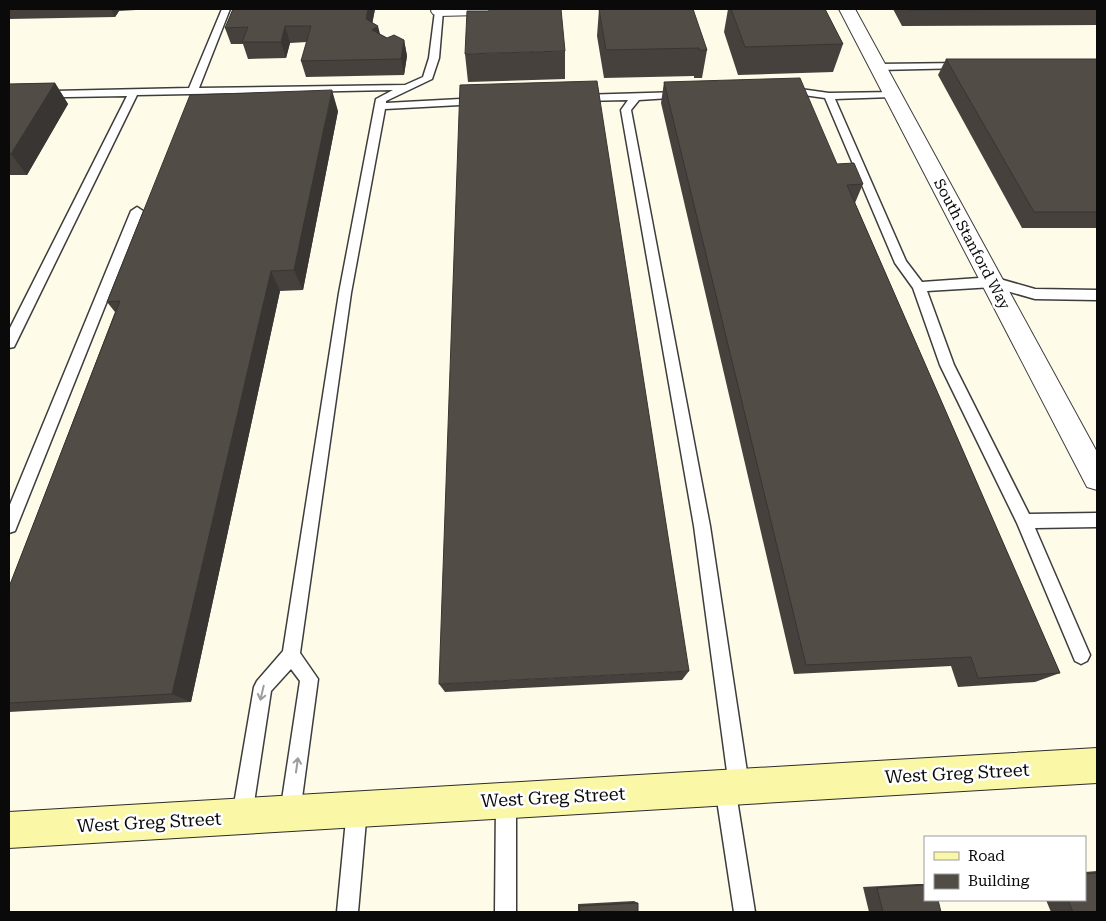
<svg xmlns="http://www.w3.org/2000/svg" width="1106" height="921" font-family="'Roboto Serif',serif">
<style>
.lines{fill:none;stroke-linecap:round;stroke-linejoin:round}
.service-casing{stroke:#3d3d3d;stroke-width:3}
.minor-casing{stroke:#3d3d3d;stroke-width:2}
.secondary-casing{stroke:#2c2c2c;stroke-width:2}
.service{fill:#fff;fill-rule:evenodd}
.minor{fill:#fff;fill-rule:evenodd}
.secondary{fill:#faf8a7;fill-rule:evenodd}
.wall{fill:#47413d}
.shaded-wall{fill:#393532}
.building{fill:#524c47;stroke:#393532}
.oneway{stroke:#9d9d9d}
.labels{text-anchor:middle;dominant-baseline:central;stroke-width:5;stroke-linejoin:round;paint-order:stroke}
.street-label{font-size:15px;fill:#0a0a0a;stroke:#fff}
.near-street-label{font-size:18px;fill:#0a0a0a;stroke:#fff}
</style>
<rect width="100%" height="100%" fill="#fefbe8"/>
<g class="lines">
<defs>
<path id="service" d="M 222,9 L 230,9 L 199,88 L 405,85 L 423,77 L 429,58 L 435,11 L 441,9 L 443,11 L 439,58 L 432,79 L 386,101 L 386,103 L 479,98 L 484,101 L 479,104 L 385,109 L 351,293 L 300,653 L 318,679 L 300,813 L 297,820 L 290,823 L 283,820 L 280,813 L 300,681 L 291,669 L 271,691 L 252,816 L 249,823 L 242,826 L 235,823 L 232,816 L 254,687 L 257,681 L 283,651 L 339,293 L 376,99 L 393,90 L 137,95 L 16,343 L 14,347 L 9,348 L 9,330 L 127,96 L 9,98 L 9,92 L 189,88 Z
M 963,63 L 968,66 L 966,68 L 878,70 L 873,67 L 878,64 Z
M 786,87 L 829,93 L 896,92 L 896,96 L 892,97 L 835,99 L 906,261 L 922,282 L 993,277 L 1035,289 L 1097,290 L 1097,300 L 1035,299 L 993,287 L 927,291 L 954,365 L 1029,514 L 1097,513 L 1097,527 L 1035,528 L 1090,655 L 1087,661 L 1081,664 L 1075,661 L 1017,523 L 940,365 L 913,288 L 895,263 L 825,98 L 782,92 L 782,88 Z
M 681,92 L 685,93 L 685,97 L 639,100 L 631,110 L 710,526 L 749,785 L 746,792 L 739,795 L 736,793 L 755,912 L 734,912 L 715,787 L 718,780 L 725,777 L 728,779 L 694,526 L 621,110 L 628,100 L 580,101 L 575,98 L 580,95 Z
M 137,207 L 143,211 L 15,531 L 9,533 L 9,507 L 131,211 Z
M 506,790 L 513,793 L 516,800 L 516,912 L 495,912 L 496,800 L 499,793 Z
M 357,799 L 364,802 L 367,809 L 358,912 L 337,912 L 347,809 L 350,802 Z"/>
<path id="minor" d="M 432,9 L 523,9 L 521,12 L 515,14 L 439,16 L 433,14 L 431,11 Z
M 839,9 L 855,9 L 1097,452 L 1097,490 L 1087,487 Z"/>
<path id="secondary" d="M 1097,748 L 1097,783 L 9,848 L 9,812 Z"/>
</defs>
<use href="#service" class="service-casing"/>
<use href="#minor" class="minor-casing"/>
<use href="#secondary" class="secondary-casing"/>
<use href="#service" class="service"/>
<use href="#minor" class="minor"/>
<use href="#secondary" class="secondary"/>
</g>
<path class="wall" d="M 9,9 L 137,9 L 136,10 L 119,11 L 115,17 L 9,19 Z
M 233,9 L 375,9 L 372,23 L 380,34 L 387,38 L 404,40 L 407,56 L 404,75 L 306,77 L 301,61 L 307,42 L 290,43 L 286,58 L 248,59 L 243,44 L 231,44 L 225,28 Z
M 599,9 L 707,50 L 702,78 L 694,78 L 694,76 L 604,78 L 597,36 Z
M 728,9 L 825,9 L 843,44 L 833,72 L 738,75 L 724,32 Z
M 893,9 L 1097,9 L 1097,25 L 902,26 Z
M 565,51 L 565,79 L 468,82 L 465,54 Z
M 946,59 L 1097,59 L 1097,228 L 1022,228 L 938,75 Z
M 664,82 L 837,164 L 863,184 L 855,203 L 1060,673 L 1035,682 L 958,687 L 951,666 L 794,674 L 661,103 Z
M 55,83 L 68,104 L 27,175 L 9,175 L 9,84 Z
M 338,111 L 303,290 L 280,291 L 191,702 L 9,712 L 9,587 L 115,312 L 107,302 Z
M 689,671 L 682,680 L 445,692 L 439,684 Z
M 1097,871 L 1097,912 L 1051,912 L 1046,900 L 1085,900 L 1085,872 Z
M 917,884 L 925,884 L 925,900 L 941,912 L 869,912 L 863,887 Z
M 634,901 L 638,903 L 638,912 L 578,912 L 578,904 Z"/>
<path class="shaded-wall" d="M 111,9 L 118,9 L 119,11 L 115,17 Z
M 368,9 L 375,9 L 370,36 L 366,19 Z
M 285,26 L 290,43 L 286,58 L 281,42 Z
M 378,26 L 382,42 L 372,30 Z
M 404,40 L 407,56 L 404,75 L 401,59 Z
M 55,83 L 68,104 L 27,175 L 11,154 Z
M 332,90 L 338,111 L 303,290 L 294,270 Z
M 271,271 L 280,291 L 191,702 L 172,694 Z"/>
<path class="building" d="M 233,9 L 368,9 L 366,19 L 378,26 L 372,30 L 387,38 L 394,35 L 404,40 L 401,59 L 301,61 L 311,26 L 285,26 L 281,42 L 242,42 L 248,27 L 225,28 Z
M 489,9 L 561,9 L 565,51 L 465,54 L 467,11 L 489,11 Z
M 599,9 L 693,9 L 707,50 L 699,50 L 699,48 L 606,50 Z
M 731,9 L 825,9 L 843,44 L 745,47 Z
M 909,9 L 1097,9 L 909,10 Z
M 946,59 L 1097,59 L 1097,212 L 1034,212 Z
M 800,78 L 837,164 L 854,163 L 863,184 L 847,185 L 1060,673 L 978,678 L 971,657 L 806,665 L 664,82 Z
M 597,81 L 689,671 L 439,684 L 460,85 Z
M 55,83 L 11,154 L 9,154 L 9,84 Z
M 332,90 L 294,270 L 271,271 L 172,694 L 9,703 L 9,587 L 120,301 L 107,302 L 190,95 Z
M 1097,873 L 1097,912 L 1073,912 L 1068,900 L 1085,900 L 1085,874 Z
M 925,885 L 925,900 L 938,900 L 941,912 L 883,912 L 877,888 Z
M 638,903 L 638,912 L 580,912 L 579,906 Z"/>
<defs><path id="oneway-shaft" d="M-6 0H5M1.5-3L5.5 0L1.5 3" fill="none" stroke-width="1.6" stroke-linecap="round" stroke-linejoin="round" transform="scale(1.25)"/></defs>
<g class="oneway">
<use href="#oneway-shaft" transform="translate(262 693) rotate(103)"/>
<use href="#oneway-shaft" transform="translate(297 765) rotate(-82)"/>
</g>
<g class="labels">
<g class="street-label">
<text transform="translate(972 244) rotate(62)">South Stanford Way</text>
</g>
<g class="near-street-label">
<text transform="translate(957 773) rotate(-3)">West Greg Street</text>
<text transform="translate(553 797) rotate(-3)">West Greg Street</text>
<text transform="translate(149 822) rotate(-3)">West Greg Street</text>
</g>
</g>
<rect width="1106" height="921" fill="none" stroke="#0a0a0a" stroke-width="20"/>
<rect x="924" y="836" width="162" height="65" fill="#ffffff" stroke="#9d9d9d"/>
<rect x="934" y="852" width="25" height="8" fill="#faf8a7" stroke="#9d9d9d"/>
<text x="968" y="861" font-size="15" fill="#0a0a0a">Road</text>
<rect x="934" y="874" width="25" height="15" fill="#524c47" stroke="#9d9d9d"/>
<text x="968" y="886" font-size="15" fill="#0a0a0a">Building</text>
</svg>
